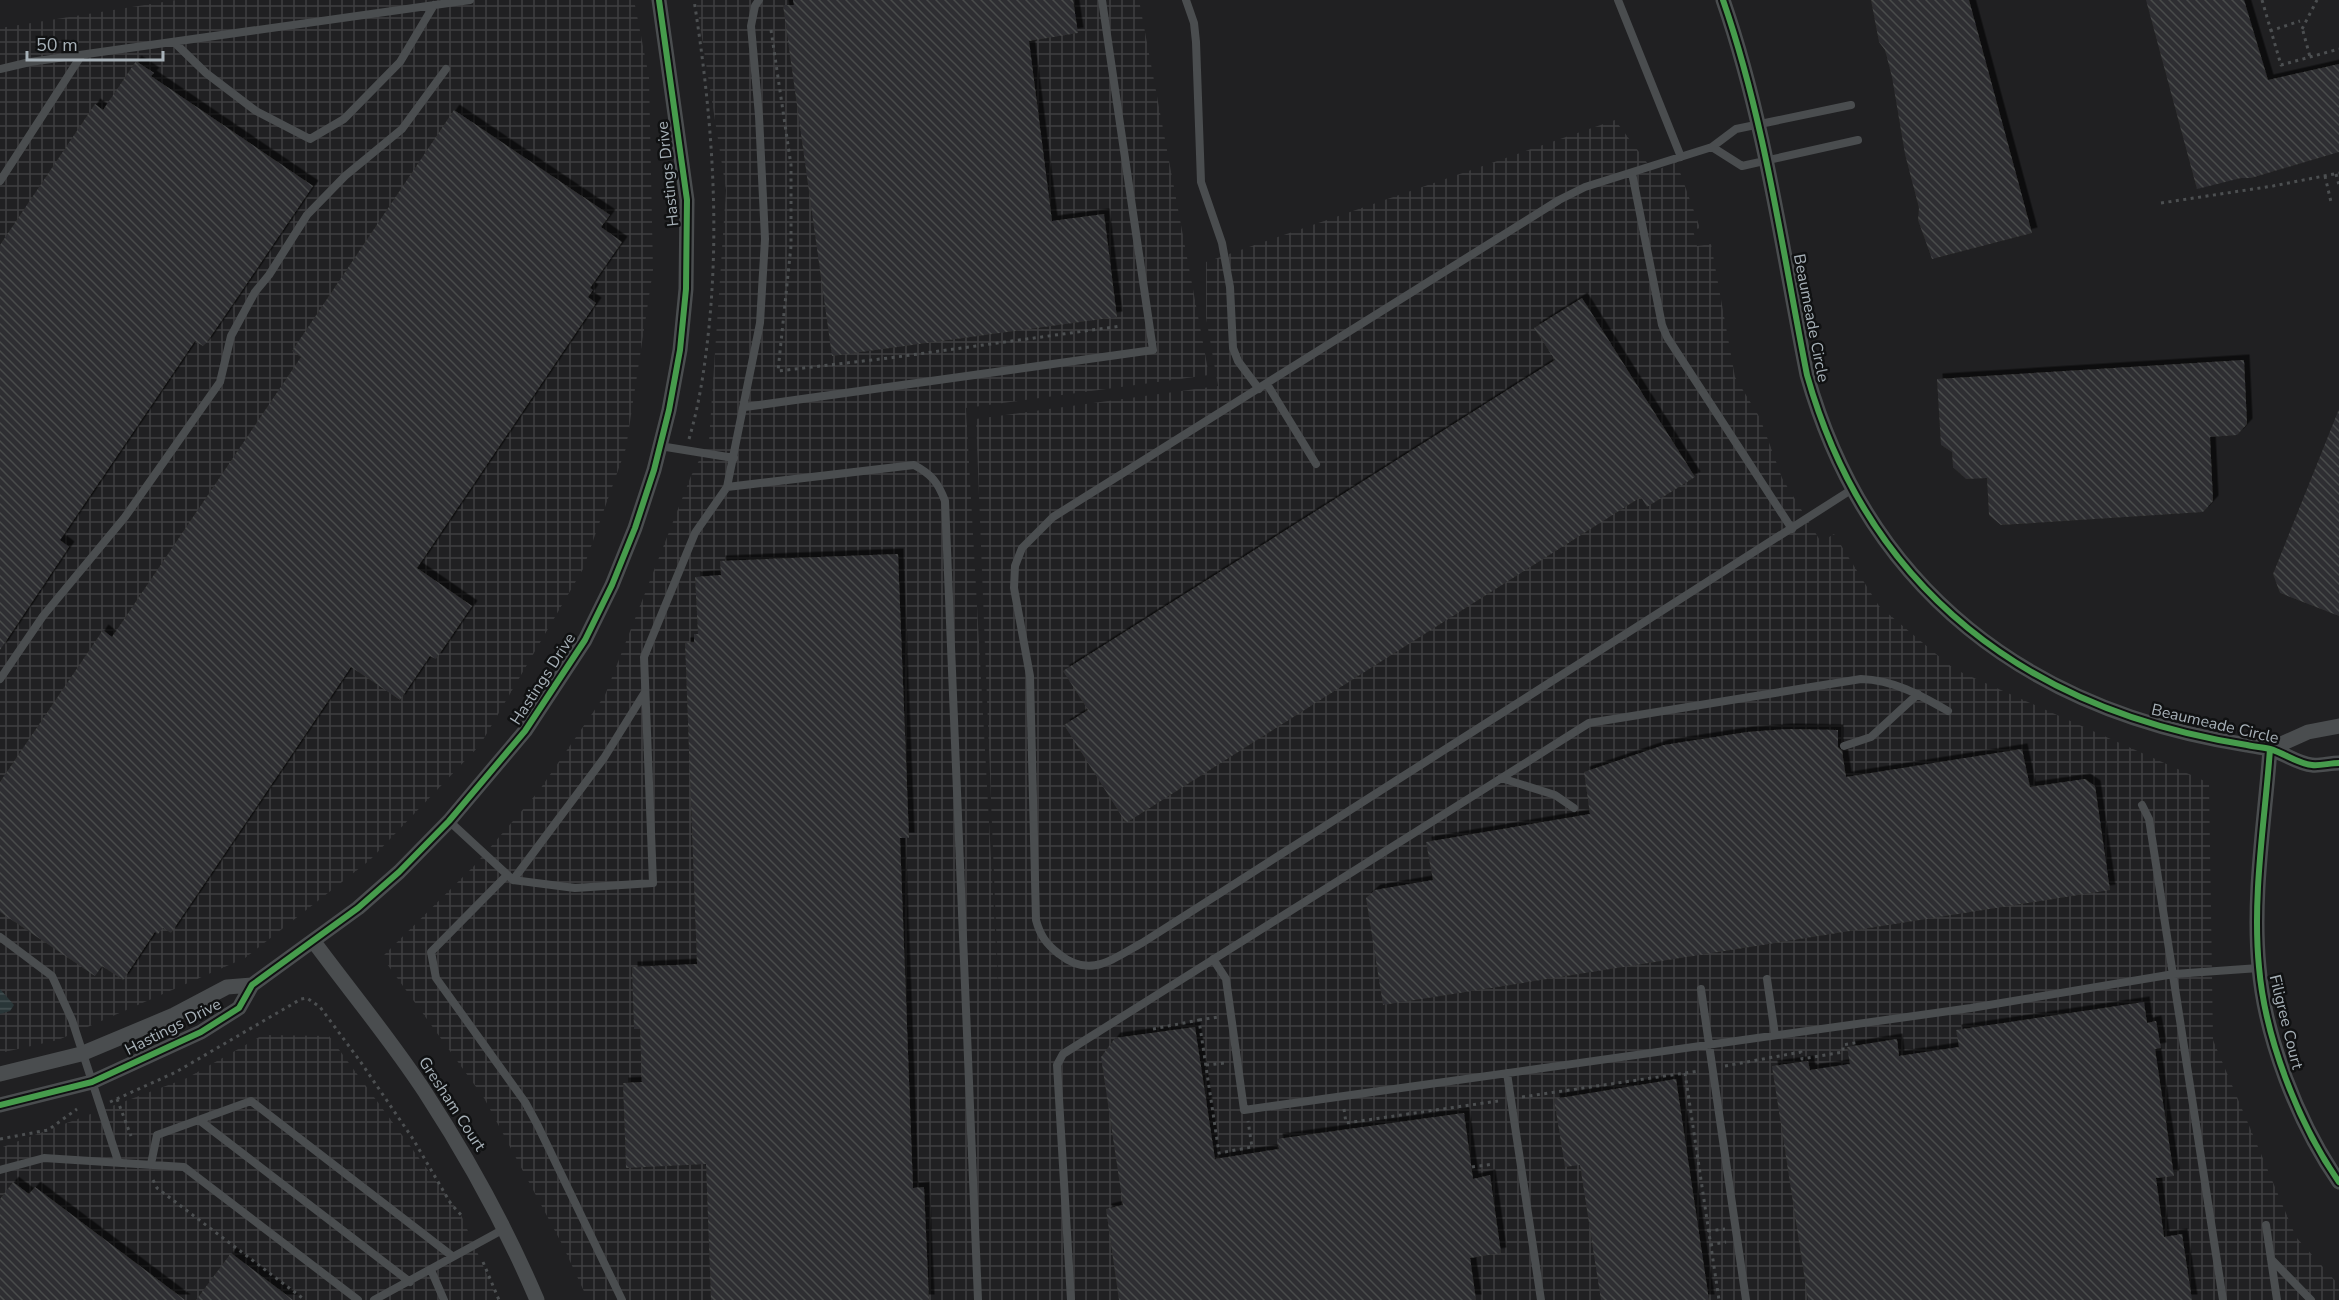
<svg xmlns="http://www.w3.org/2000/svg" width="2339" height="1300" font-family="'Nunito Sans',sans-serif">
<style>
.built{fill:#202022}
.industrial{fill:url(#industrial-grid)}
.water{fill:url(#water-rules)}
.building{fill:url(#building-back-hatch);filter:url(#shadow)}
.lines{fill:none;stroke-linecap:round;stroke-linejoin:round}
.path{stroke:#4c4f51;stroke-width:3;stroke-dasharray:3 4.5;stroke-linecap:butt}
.service{stroke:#4a4d4f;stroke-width:8}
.minor{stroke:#4a4d4f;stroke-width:15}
.cycleway-casing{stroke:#101112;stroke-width:10}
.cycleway{stroke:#469c4c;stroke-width:6}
.labels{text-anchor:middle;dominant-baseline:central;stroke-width:5;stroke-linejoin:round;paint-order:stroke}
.street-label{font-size:16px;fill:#a7b1b8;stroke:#101112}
</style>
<defs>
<pattern id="industrial-grid" width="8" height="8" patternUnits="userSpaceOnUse" patternTransform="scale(1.5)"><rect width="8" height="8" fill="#202022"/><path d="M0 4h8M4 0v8" fill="none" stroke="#3e3e40"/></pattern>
<pattern id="water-rules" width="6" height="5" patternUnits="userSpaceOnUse" patternTransform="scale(1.5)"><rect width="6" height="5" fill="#293638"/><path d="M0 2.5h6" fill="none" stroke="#455153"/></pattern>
<pattern id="building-back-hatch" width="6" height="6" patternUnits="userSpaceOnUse" patternTransform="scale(1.5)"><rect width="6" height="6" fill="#2f2f30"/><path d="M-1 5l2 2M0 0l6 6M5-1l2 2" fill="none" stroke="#4a4b4c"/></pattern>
<filter id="shadow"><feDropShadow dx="5.5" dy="-5.5" stdDeviation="0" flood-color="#0009"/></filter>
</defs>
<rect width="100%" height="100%" fill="#161616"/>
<path class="built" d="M 0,0 L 2339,0 L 2339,1300 L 0,1300 Z"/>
<path class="industrial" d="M 176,0 L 634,0 L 649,77 L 653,270 L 626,448 L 583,569 L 480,745 L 370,860 L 245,958 L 58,1040 L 0,1053 L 0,28 Z
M 696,0 L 1139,0 L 1209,375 L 966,408 L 999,1002 L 976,419 L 1218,386 L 1206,317 L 1206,262 L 1615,120 L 1654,172 L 1676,161 L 1700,228 L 1693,230 L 1697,246 L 1711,244 L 1735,377 L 1760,418 L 1782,478 L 1821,542 L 1834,534 L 1879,606 L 1954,669 L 2209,783 L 2213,1040 L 2296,1237 L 2339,1285 L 2339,1300 L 588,1300 L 562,1244 L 484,1098 L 382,957 L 474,866 L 538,792 L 605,695 L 691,476 L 709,441 L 726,190 Z
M 263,1035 L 329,1036 L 461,1215 L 498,1300 L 0,1300 L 0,1148 L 187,1078 Z"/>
<path class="water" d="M 0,989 L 14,1005 L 10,1011 L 0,1014 Z"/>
<path class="building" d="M 793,0 L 1073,0 L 1078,33 L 1029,41 L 1052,221 L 1104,214 L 1117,317 L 832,356 L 783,5 L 794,5 Z
M 1871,0 L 1969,0 L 2032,233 L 1932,259 L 1918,220 L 1919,208 L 1905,154 L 1892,77 L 1885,50 L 1879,42 Z
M 2146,0 L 2244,0 L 2268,80 L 2339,64 L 2339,152 L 2251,178 L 2241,178 L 2197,189 Z
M 136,61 L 154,73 L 151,76 L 313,186 L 207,342 L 203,346 L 195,341 L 60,540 L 69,547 L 0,650 L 0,245 L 95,104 L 103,110 Z
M 454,110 L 610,215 L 601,227 L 622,242 L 590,288 L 593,290 L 588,297 L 596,303 L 417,568 L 472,606 L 436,659 L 430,656 L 400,700 L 351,667 L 171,933 L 163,928 L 158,934 L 155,932 L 123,980 L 102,966 L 95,976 L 0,912 L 0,782 L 103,630 L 112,637 L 301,357 L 292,351 Z
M 1582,298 L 1695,477 L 1647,507 L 1641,497 L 1126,823 L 1064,725 L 1088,710 L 1063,671 L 1555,360 L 1534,328 Z
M 2244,360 L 2247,424 L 2237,435 L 2210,437 L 2213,501 L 2203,512 L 2001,525 L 1989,515 L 1987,478 L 1966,479 L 1953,467 L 1952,452 L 1941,445 L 1937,379 Z
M 2339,409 L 2339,616 L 2280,593 L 2273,574 Z
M 898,554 L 909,838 L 900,838 L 913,1188 L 924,1187 L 929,1300 L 711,1300 L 706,1164 L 626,1168 L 623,1083 L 642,1082 L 640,1029 L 634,1029 L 632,967 L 697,964 L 685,643 L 694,642 L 694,634 L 698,634 L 695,577 L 721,575 L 720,561 Z
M 1788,729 L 1838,730 L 1838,747 L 1842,751 L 1846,777 L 2022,749 L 2030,787 L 2085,779 L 2095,786 L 2110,890 L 1383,1005 L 1366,898 L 1375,890 L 1433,880 L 1426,842 L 1590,814 L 1584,772 L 1664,745 L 1747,732 Z
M 2144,1002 L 2147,1023 L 2156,1021 L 2161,1048 L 2155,1049 L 2174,1176 L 2156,1178 L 2164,1237 L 2182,1234 L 2192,1300 L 1808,1300 L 1772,1066 L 1808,1061 L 1810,1070 L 1850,1064 L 1847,1047 L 1897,1039 L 1899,1056 L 1959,1047 L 1956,1030 Z
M 1195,1027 L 1215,1159 L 1279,1149 L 1277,1139 L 1464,1113 L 1473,1179 L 1490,1175 L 1501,1253 L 1470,1258 L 1476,1300 L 1119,1300 L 1106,1209 L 1123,1205 L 1101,1057 L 1115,1038 Z
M 1676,1079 L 1709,1300 L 1601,1300 L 1580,1165 L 1565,1167 L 1554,1099 Z
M 13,1182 L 29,1194 L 35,1187 L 185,1300 L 0,1300 L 0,1199 Z
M 231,1253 L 293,1300 L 196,1300 Z"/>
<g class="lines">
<path class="path" d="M 2262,0 L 2281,65 L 2339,49
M 2302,29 L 2317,0
M 771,30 L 791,165 L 791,246 L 778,371 L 889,358 L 1121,326
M 2270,31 L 2300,21
M 2303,31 L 2310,57
M 2336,174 L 2339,185
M 2325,176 L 2331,202
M 2161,203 L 2273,186 L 2339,173
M 689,439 C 700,402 705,365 709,327 C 720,217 711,109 694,0
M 1199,1020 L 1218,1017
M 1153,1029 L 1199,1020 L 1219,1153 L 1252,1147 L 1248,1121
M 1206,1065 L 1225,1063
M 1725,1066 L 1801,1052 L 1802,1059 L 1843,1052 L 1843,1045 L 1859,1042
M 1685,1073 L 1719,1300
M 1522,1097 L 1699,1071
M 117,1099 L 131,1136
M 110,1102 L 176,1072 L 301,999 L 307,998 L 320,1007 L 360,1061 L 413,1139 L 451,1204 L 464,1218
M 1344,1109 L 1346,1123 L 1498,1101
M 0,1139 L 48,1130 L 77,1109
M 1472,1167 L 1494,1164
M 153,1180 L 157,1188 L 305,1300
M 1708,1231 L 1725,1229
M 1710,1245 L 1726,1242
M 483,1262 L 499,1300"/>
<path class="service" d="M 1186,0 L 1194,23 L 1196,42 L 1201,182 L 1222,243 L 1230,287 L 1233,348 L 1238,361 L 1259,389
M 1618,0 L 1681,157
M 176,44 L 206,73 L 256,111 L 310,139 L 344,119 L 400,62 L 434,5
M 0,69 L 30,62 L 470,0
M 1851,105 L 1736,129 L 1712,147 L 1585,187 L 1559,200 L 1053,517 L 1022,548 L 1015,566 L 1014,588 L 1030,676 L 1036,920 C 1040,935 1046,944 1059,954 C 1090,979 1112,959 1142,943 L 1851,490
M 1712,147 L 1742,166 L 1858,140
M 1632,173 L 1662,325 L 1667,337 L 1792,529
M 0,181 L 81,56
M 1267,384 L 1316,464
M 745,407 L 1153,350 L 1102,0
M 660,446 L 734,458
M 727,487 L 914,465 C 931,474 938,482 945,501 L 978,1300
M 0,679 L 43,616 L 125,517 L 220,382 L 231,336 L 255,292 L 269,275 L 307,215 L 345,176 L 402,129 L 446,69
M 1844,746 L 1871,737 L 1918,694
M 1501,778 L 1555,795 L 1574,808
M 2142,805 L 2149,819 L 2223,1300
M 449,821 L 513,880 L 575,888 L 653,883 L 644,657 L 695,533 L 727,487 L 760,323 L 765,239 L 759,116 L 751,26 L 755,6 L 759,0
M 507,875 L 431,952 L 436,978 L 525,1102 L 537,1124 L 622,1300
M 513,880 L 604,758 L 645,692
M 0,937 L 52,976 L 72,1020 L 118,1161
M 1213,959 L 1226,979 L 1244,1110 L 1971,1008 L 2174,974 L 2259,968
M 1767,979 L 1775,1035
M 1701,989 L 1746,1300
M 1507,1073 L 1541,1300
M 199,1120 L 410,1282
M 151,1164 L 157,1135 L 251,1101 L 452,1256
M 0,1170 L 44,1158 L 184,1167 L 358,1300
M 2266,1225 L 2277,1300
M 2271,1259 L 2311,1300
M 431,1270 L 444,1300
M 374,1300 L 504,1229
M 1071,1300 L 1057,1065 L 1063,1054 L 1589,723 L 1861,679 C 1894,680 1920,695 1948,711"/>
<path class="minor" d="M 1723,0 C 1765,121 1782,249 1807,375 C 1868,591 2029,711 2247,745 C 2255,747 2263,747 2270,749 C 2284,753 2298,764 2312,765 C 2320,766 2330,763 2339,763
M 2270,749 C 2265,820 2252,895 2259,967 C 2265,1038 2298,1123 2339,1182
M 2270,749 L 2308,732 L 2339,726
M 314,942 C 351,992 391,1040 425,1092 C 468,1158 506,1227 537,1300
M 0,1074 L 81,1054 L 174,1015 L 227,987 L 252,985
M 0,1105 L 92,1082 L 201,1032 L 239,1008 L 252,985 L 358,908 L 399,872 L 449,821 L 525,731 L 585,640 L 612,585 L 635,528 L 654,470 L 669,410 L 680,350 L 686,289 L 687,200 L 659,0"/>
<defs>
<path id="cycleway" d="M 1723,0 C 1765,121 1782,249 1807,375 C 1868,591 2029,711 2247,745 C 2255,747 2263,747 2270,749 C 2284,753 2298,764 2312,765 C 2320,766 2330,763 2339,763
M 2270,749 C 2265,820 2252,895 2259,967 C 2265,1038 2298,1123 2339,1182
M 0,1105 L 92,1082 L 201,1032 L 239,1008 L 252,985 L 358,908 L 399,872 L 449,821 L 525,731 L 585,640 L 612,585 L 635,528 L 654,470 L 669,410 L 680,350 L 686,289 L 687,200 L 659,0"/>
</defs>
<use href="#cycleway" class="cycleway-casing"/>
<use href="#cycleway" class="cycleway"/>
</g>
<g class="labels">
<g class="street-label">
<text transform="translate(668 174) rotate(-96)">Hastings Drive</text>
<text transform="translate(1811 318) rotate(79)">Beaumeade Circle</text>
<text transform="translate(543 679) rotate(-57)">Hastings Drive</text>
<text transform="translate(2215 724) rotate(13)">Beaumeade Circle</text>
<text transform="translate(2286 1022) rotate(76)">Filigree Court</text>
<text transform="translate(173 1027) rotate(-27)">Hastings Drive</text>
<text transform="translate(452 1104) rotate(57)">Gresham Court</text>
</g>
</g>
<path d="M27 51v9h136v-9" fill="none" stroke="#a7b1b8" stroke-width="3"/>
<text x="36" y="51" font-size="18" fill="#a7b1b8" stroke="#101112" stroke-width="4.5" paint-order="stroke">50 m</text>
</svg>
